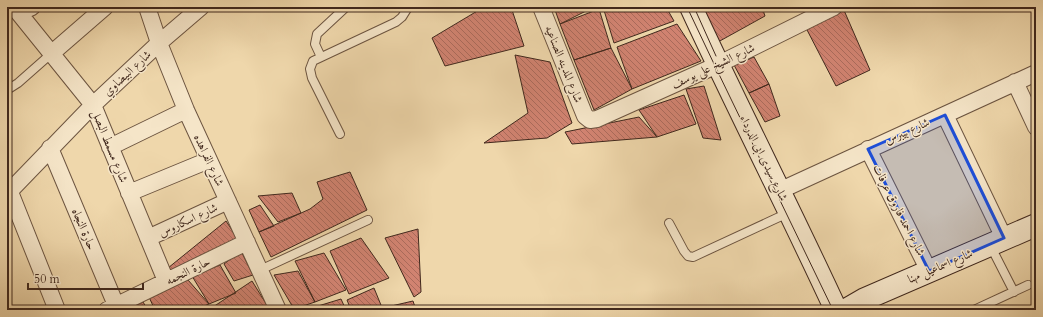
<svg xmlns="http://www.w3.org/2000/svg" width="1043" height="317" font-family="Cardo,Amiri,serif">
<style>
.building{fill:url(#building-back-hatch);stroke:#40281d}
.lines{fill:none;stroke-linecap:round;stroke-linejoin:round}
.service-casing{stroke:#6c5440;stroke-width:10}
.minor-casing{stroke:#6c5440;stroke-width:18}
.secondary-casing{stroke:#40281d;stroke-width:24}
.service{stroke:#f5e5c8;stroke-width:8}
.minor{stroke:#f5e5c8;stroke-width:16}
.secondary{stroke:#f5e5c8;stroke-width:22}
.tram{stroke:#40281d;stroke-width:1}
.marked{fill:#1d4ed8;fill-opacity:0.2;stroke:#1d4ed8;stroke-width:3;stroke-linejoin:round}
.labels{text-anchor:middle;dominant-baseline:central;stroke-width:3;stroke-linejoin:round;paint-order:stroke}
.street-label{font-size:12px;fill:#40281d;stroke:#f5e5c8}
</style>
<defs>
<pattern id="building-back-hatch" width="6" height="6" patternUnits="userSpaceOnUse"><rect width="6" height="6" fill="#d18371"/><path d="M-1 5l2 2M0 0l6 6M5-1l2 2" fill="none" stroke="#ab6b5c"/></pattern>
</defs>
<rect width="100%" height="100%" fill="#efd7ab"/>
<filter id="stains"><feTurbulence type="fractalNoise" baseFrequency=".005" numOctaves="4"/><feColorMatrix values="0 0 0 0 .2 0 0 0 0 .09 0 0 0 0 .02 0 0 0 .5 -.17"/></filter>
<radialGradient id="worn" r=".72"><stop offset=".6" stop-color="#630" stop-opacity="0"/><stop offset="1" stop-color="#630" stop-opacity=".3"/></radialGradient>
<path class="building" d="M 484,7 L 511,7 L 524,46 L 445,66 L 432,38 Z
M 554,7 L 594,7 L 560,24 Z
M 603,7 L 666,7 L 674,21 L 614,43 Z
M 701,7 L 762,7 L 765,16 L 718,42 Z
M 843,8 L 870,70 L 836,86 L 805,26 Z
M 599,9 L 611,48 L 574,60 L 560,24 Z
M 677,24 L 701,61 L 632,89 L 617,47 Z
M 611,48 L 632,89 L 594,110 L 574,60 Z
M 515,55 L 550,62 L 572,123 L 547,138 L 484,143 L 528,113 Z
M 754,57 L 769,84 L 749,93 L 734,65 Z
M 769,84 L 780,116 L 765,122 L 749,93 Z
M 704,86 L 721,140 L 703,138 L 686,89 Z
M 684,95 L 696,124 L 657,137 L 639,110 Z
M 639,117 L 657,137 L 572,144 L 565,132 Z
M 350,172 L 367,210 L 271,257 L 259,232 L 310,209 L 323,199 L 317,182 Z
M 292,193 L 301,213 L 278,222 L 258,196 Z
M 260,205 L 274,226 L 259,232 L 249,210 Z
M 226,221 L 238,239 L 173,273 L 168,268 Z
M 418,229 L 421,292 L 414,297 L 385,238 Z
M 361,238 L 389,278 L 349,294 L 330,251 Z
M 241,251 L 253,275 L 234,281 L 224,264 Z
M 324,253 L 346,290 L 315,302 L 295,261 Z
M 220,265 L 236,293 L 209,304 L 192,276 Z
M 298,271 L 315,302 L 294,309 L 274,275 Z
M 188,280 L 209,304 L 194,310 L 155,310 L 148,295 Z
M 252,281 L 270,310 L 215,310 L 213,307 Z
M 374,288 L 383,310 L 351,310 L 347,300 Z
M 341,299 L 346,310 L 305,310 Z
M 413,301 L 416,310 L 388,310 L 387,307 Z
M 143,302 L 148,310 L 125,310 L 125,309 Z"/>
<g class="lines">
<defs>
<path id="service" d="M 321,57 L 315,44 L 317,34 L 346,7
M 7,90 L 18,83 L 52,53
M 340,134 L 312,78 L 310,69 L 313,61 L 396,22 L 402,17 L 407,9 L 407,7
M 669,223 L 684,251 L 688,256 L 693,257 L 790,212
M 990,245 L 1014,292
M 260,270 L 368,220
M 974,310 L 1028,285"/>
<path id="minor" d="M 14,7 L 93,105 L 166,281
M 147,7 L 159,43 L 186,110 L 278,310
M 541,7 L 585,116 L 590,120 L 597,119 L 715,66 L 834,7
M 19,13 L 32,7
M 52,53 L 105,7
M 1015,82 L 1036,127
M 945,115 L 1004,238
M 110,147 L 186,110
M 50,148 L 118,310
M 868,149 L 929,271
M 779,191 L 1036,73
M 10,192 L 57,310
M 129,193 L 209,160
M 7,194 L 93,105 L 159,43 L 201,7
M 148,238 L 228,201
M 107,310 L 247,242"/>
<path id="secondary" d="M 691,7 C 738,109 789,208 836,310
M 846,310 L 865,299 L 1036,225"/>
</defs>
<use href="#service" class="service-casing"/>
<use href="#minor" class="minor-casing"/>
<use href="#secondary" class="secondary-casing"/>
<use href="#service" class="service"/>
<use href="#minor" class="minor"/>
<use href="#secondary" class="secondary"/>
<path class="tram" d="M 687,7 L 715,66 L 833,310
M 694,7 L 716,56"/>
</g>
<path class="marked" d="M 945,115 L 1004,238 L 929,271 L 868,149 Z"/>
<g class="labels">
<g class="street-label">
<text transform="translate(564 64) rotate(68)">شارع المدينه الصناعيه</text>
<text transform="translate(713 66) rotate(-25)">شارع الشيخ على يوسف</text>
<text transform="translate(127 73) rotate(-43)">شارع البيضاوي</text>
<text transform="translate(907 131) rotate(-24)">شارع بيبرس</text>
<text transform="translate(110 146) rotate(68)">شارع مسمط البصل</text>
<text transform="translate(764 158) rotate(64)">شارع سيدى ابى الدرداء</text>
<text transform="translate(209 160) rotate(65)">شارع الفراهده</text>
<text transform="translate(899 210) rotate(63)">شارع احمد فاروق عرفات</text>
<text transform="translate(188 220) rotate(-25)">شارع اسكاروس</text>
<text transform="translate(84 229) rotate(67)">حارة النجاه</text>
<text transform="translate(940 266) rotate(-23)">شارع اسماعيل مهنا</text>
<text transform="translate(188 271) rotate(-26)">حارة النجمه</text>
</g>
</g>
<rect width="1043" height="317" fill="none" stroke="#efd7ab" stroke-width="24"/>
<rect x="8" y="8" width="1027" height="301" fill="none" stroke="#40281d" stroke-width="2"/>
<rect x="12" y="12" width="1019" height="293" fill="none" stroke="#40281d"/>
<path d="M28 283v6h115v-6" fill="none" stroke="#40281d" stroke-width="2"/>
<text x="34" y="283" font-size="12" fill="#40281d" stroke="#f5e5c8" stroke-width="3" paint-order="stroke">50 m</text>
<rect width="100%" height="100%" filter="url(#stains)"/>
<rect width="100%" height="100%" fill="url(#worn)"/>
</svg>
